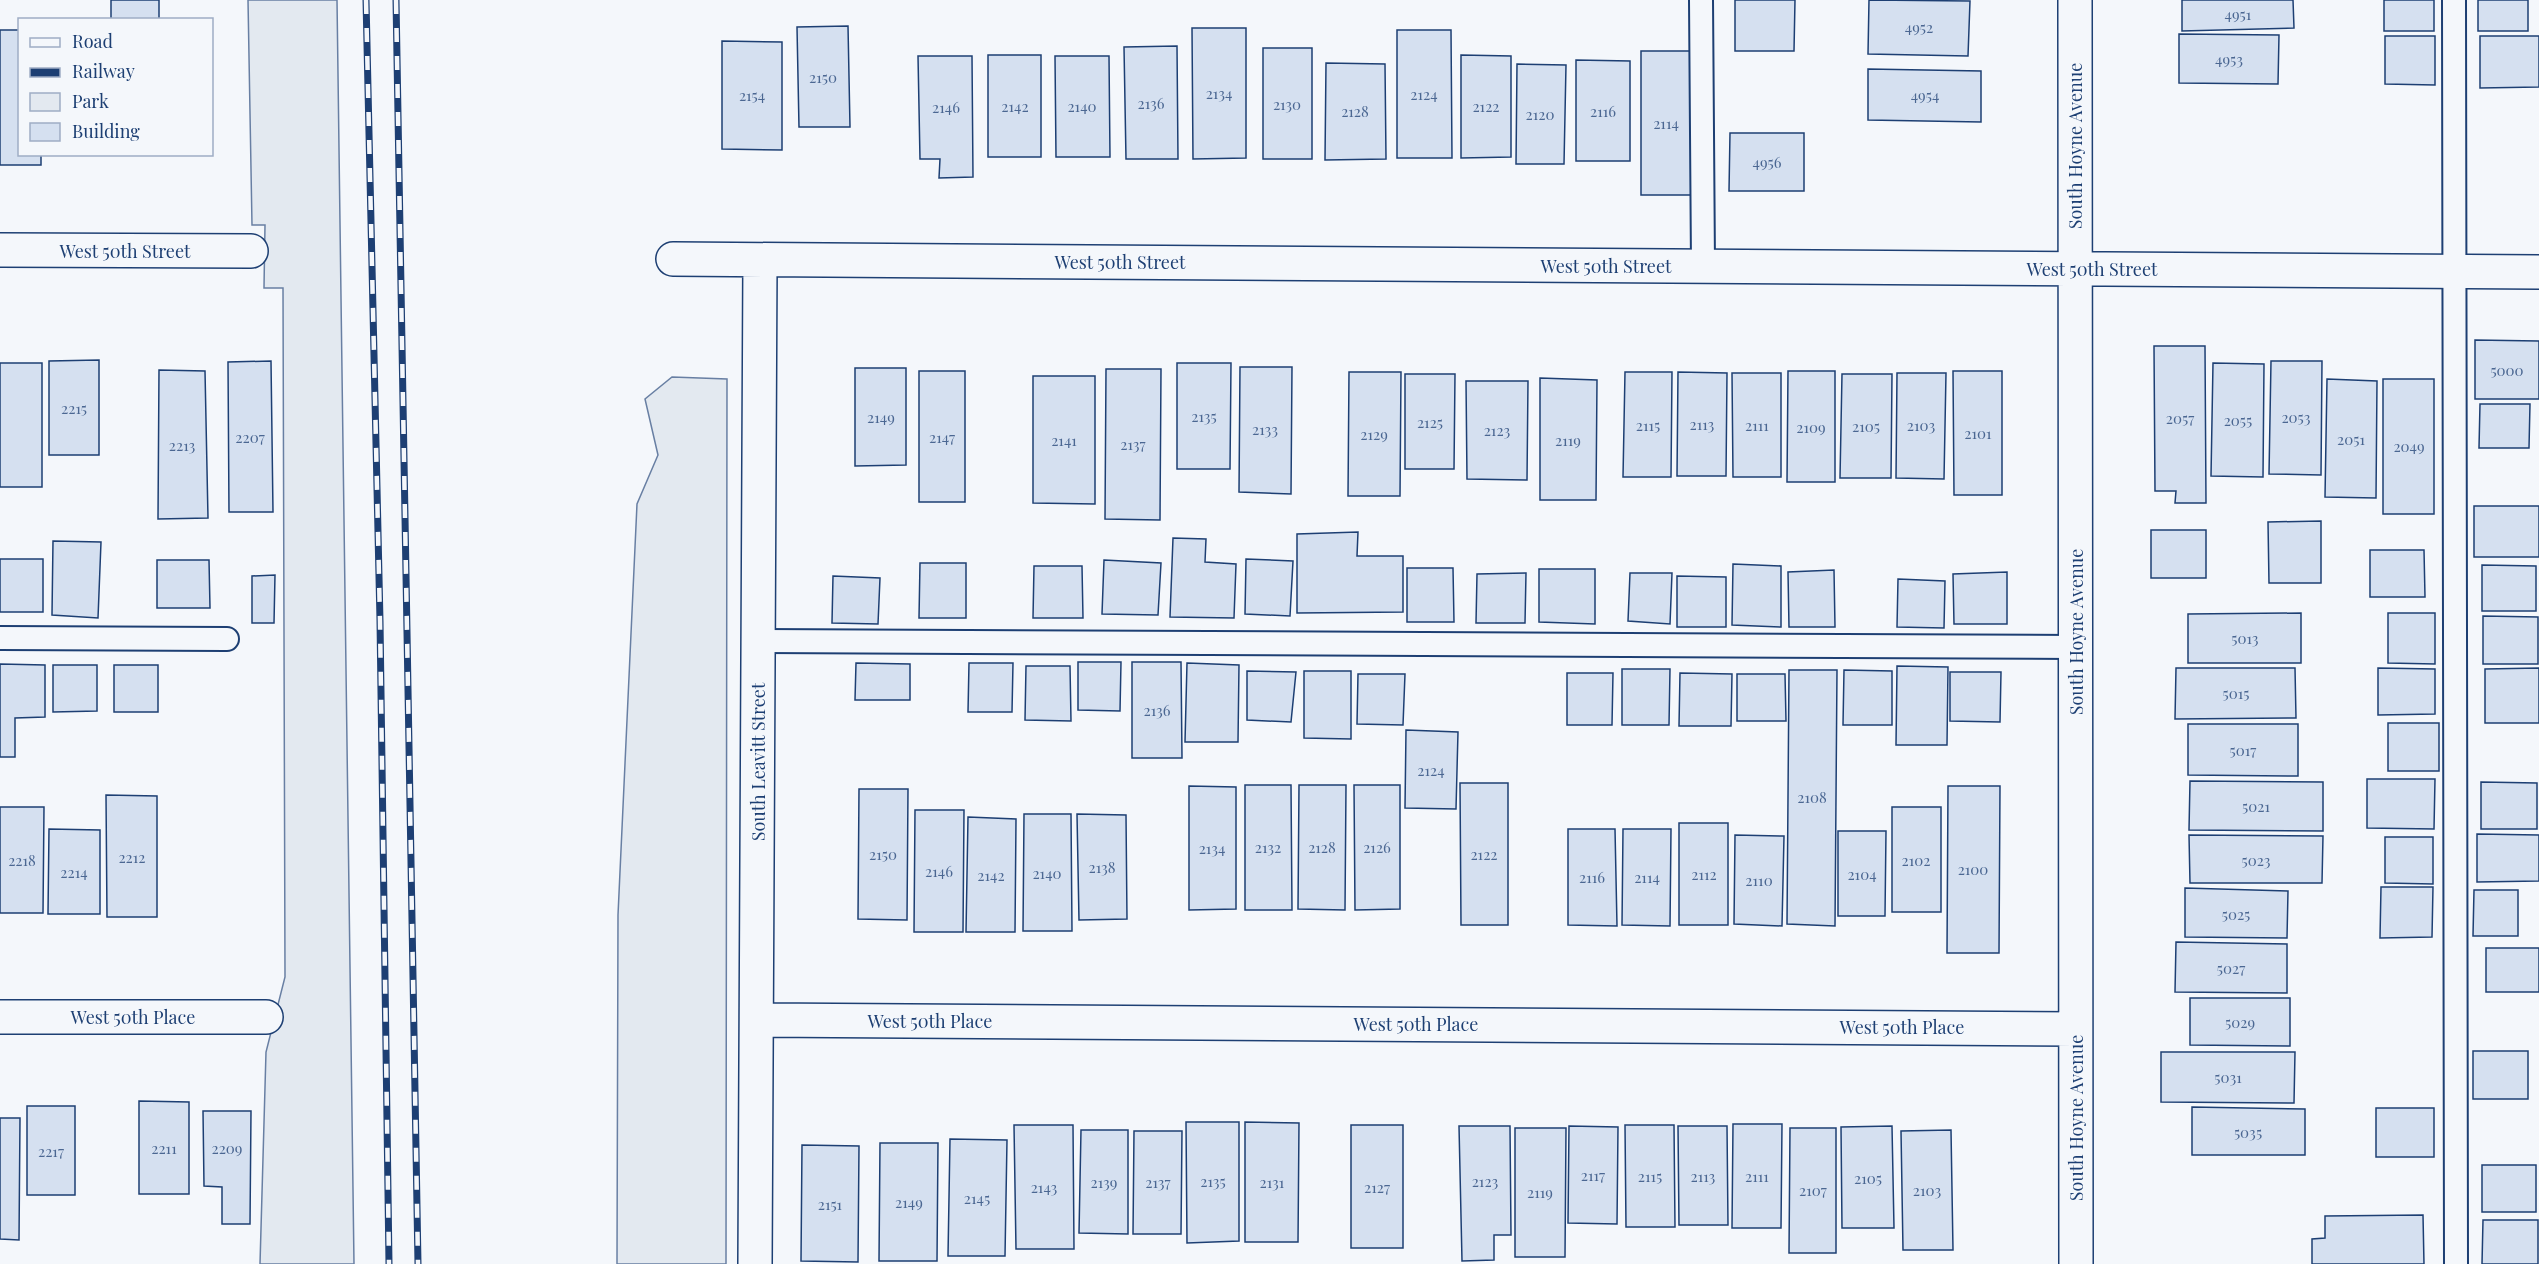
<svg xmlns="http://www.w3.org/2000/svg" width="2539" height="1264" font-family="'Playfair Display',serif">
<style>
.green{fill:#e3e9f0;stroke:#687fa3;stroke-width:1.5}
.building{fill:#d5e0f0;stroke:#1d3f73;stroke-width:1.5}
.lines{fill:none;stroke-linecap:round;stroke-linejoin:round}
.lane-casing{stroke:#1d3f73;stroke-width:26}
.street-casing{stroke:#1d3f73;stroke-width:36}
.lane{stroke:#f4f7fb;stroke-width:22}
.street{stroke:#f4f7fb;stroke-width:33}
.rail-casing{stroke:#1d3f73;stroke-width:7}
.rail{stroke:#f4f7fb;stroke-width:4.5;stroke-dasharray:14;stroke-linecap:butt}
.labels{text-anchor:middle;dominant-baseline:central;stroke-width:4.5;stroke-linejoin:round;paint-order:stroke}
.number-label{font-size:15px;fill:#4b6792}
.street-label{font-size:18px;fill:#1d3f73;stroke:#f4f7fb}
</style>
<rect width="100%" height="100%" fill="#f4f7fb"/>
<path class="green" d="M 248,0 L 337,0 L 354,1264 L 260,1264 L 266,1052 L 285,977 L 283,288 L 264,288 L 265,225 L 252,225 Z
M 672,377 L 727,379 L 726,1264 L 617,1264 L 618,915 L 637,504 L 658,455 L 645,399 Z"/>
<path class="building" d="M 111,0 L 159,0 L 159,20 L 111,20 Z
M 1735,0 L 1795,0 L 1794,51 L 1735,51 Z
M 1869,0 L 1970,1 L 1968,56 L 1868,54 Z
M 2182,0 L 2293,0 L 2294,28 L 2182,31 Z
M 2384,0 L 2434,0 L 2434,31 L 2384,31 Z
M 2478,0 L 2528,0 L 2528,31 L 2478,31 Z
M 848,26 L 850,127 L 799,127 L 797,27 Z
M 1192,28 L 1246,28 L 1246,158 L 1193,159 Z
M 0,30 L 20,30 L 20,154 L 41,154 L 41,165 L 0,165 Z
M 1397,30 L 1451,30 L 1452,158 L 1397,158 Z
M 2179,34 L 2279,35 L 2278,84 L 2179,83 Z
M 2385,36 L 2435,36 L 2435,85 L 2385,84 Z
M 2480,36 L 2539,36 L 2539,87 L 2480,88 Z
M 722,41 L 782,42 L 782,150 L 722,149 Z
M 1177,46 L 1178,159 L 1126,159 L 1124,47 Z
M 1263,48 L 1312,48 L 1312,159 L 1263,159 Z
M 1641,51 L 1692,51 L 1692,195 L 1641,195 Z
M 988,55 L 1041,55 L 1041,157 L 988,157 Z
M 1461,55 L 1511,56 L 1511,157 L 1461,158 Z
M 918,56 L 972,56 L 973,177 L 939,178 L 940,159 L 920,159 Z
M 1055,56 L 1109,56 L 1110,157 L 1056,157 Z
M 1576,60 L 1630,61 L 1630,161 L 1576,161 Z
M 1326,63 L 1385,64 L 1386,159 L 1325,160 Z
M 1517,64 L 1566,65 L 1564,164 L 1516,164 Z
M 1868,69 L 1981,71 L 1981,122 L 1868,120 Z
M 1730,133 L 1804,133 L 1804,191 L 1729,191 Z
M 2475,340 L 2539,341 L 2539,399 L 2475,399 Z
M 2154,346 L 2205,346 L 2206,503 L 2175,503 L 2176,491 L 2155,491 Z
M 99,360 L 99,455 L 49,455 L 49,361 Z
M 271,361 L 273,512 L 229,512 L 228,362 Z
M 2271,361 L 2322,361 L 2321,475 L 2269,474 Z
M 0,363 L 42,363 L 42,487 L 0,487 Z
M 1177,363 L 1231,363 L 1230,469 L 1177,469 Z
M 2213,363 L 2264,364 L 2263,477 L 2211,476 Z
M 1240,367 L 1292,367 L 1291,494 L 1239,492 Z
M 855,368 L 906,368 L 906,465 L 855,466 Z
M 1106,369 L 1161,369 L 1160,520 L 1105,519 Z
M 159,370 L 205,371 L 208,518 L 158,519 Z
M 919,371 L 965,371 L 965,502 L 919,502 Z
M 1788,371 L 1835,371 L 1835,482 L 1787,482 Z
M 1953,371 L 2002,371 L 2002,495 L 1954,495 Z
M 1349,372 L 1401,372 L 1400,496 L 1348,496 Z
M 1625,372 L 1672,372 L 1671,477 L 1623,477 Z
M 1678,372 L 1727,373 L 1726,476 L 1677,476 Z
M 1732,373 L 1781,373 L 1781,477 L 1733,477 Z
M 1897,373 L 1946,373 L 1944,479 L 1896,478 Z
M 1405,374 L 1455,374 L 1454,469 L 1405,469 Z
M 1842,374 L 1892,374 L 1891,478 L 1840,478 Z
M 1033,376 L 1095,376 L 1095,504 L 1033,503 Z
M 1540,378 L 1597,380 L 1596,500 L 1540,500 Z
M 2327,379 L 2377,381 L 2376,498 L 2325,497 Z
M 2383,379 L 2434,379 L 2434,514 L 2383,514 Z
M 1466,381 L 1528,381 L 1527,480 L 1467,479 Z
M 2480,404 L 2530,404 L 2529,448 L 2479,448 Z
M 2474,506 L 2539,506 L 2539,557 L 2474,557 Z
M 2321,521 L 2321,583 L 2269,583 L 2268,522 Z
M 2151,530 L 2206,530 L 2206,578 L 2151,578 Z
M 1358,532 L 1357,556 L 1403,556 L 1403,612 L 1297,613 L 1297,534 Z
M 1173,538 L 1206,539 L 1205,562 L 1236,564 L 1234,618 L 1170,617 Z
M 53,541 L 101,542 L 98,618 L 52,615 Z
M 2370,550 L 2424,550 L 2425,597 L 2370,597 Z
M 0,559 L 43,559 L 43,612 L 0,612 Z
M 1246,559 L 1293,561 L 1290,616 L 1245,614 Z
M 157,560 L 209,560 L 210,608 L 157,608 Z
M 1104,560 L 1161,563 L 1158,615 L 1102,614 Z
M 920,563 L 966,563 L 966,618 L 919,618 Z
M 1733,564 L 1781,566 L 1781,627 L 1732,625 Z
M 2482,565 L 2536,566 L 2536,611 L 2482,611 Z
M 1034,566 L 1082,566 L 1083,618 L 1033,618 Z
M 1407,568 L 1453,568 L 1454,622 L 1407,622 Z
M 1539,569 L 1595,569 L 1595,624 L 1539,622 Z
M 1834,570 L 1835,627 L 1789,627 L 1788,572 Z
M 2007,572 L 2007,624 L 1954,624 L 1953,574 Z
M 1526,573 L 1525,623 L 1476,623 L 1477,574 Z
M 1630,573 L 1672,573 L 1670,624 L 1628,621 Z
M 275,575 L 274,623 L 252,623 L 252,576 Z
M 833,576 L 880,578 L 878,624 L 832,623 Z
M 1677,576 L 1726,577 L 1726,627 L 1677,627 Z
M 1898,579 L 1945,581 L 1944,628 L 1897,627 Z
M 2301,613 L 2301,663 L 2188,663 L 2188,614 Z
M 2388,613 L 2435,613 L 2435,664 L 2388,663 Z
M 2483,616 L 2538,617 L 2538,664 L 2483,664 Z
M 1078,662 L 1121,662 L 1120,711 L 1078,710 Z
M 1132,662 L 1181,662 L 1182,758 L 1132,758 Z
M 856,663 L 910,664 L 910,700 L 855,700 Z
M 969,663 L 1013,663 L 1012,712 L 968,712 Z
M 1187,663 L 1239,665 L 1238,742 L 1185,742 Z
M 0,664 L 45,665 L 45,717 L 15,718 L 15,757 L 0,757 Z
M 53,665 L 97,665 L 97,711 L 53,712 Z
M 114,665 L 158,665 L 158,712 L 114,712 Z
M 1026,666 L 1070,666 L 1071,721 L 1025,720 Z
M 1897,666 L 1948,667 L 1947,745 L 1896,745 Z
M 2176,668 L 2295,668 L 2296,718 L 2175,719 Z
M 2378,668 L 2435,669 L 2435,714 L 2378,715 Z
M 2539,668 L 2539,723 L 2485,723 L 2485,669 Z
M 1622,669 L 1670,669 L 1669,725 L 1622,725 Z
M 1789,670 L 1837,670 L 1835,926 L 1787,924 Z
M 1844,670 L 1892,671 L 1892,725 L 1843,725 Z
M 1247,671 L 1296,672 L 1291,722 L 1247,720 Z
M 1304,671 L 1351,671 L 1351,739 L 1304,738 Z
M 1950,672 L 2001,672 L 2000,722 L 1950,721 Z
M 1567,673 L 1613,673 L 1612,725 L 1567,725 Z
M 1680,673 L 1732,674 L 1731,726 L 1679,726 Z
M 1358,674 L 1405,674 L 1403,725 L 1357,724 Z
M 1737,674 L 1785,674 L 1786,721 L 1737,721 Z
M 2388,723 L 2439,723 L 2439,771 L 2388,771 Z
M 2188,724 L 2298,724 L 2298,776 L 2188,775 Z
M 1406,730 L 1458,732 L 1456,809 L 1405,808 Z
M 2367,779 L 2435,779 L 2434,829 L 2367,828 Z
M 2190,781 L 2323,782 L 2323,831 L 2189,830 Z
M 2481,782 L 2537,783 L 2537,829 L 2481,829 Z
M 1460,783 L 1508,783 L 1508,925 L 1461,925 Z
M 1245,785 L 1291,785 L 1292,910 L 1245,910 Z
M 1299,785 L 1346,785 L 1345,910 L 1298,909 Z
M 1354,785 L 1400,785 L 1400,909 L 1355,910 Z
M 1189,786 L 1236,787 L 1236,909 L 1189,910 Z
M 1948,786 L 2000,786 L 1999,953 L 1947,953 Z
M 859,789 L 908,789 L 907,920 L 858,919 Z
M 106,795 L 157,796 L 157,917 L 107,917 Z
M 0,807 L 44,807 L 43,913 L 0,913 Z
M 1892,807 L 1941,807 L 1941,912 L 1892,912 Z
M 915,810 L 964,810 L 963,932 L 914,932 Z
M 1024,814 L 1071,814 L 1072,931 L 1023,931 Z
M 1077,814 L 1126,815 L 1127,919 L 1079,920 Z
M 968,817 L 1016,819 L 1015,932 L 966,932 Z
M 1679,823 L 1728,823 L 1728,925 L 1679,925 Z
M 49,829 L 100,830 L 100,914 L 48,914 Z
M 1568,829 L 1615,829 L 1617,926 L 1568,925 Z
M 1623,829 L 1671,829 L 1670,926 L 1622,925 Z
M 1838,831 L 1886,831 L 1885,916 L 1838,916 Z
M 2477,834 L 2539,835 L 2539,881 L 2477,882 Z
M 1735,835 L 1784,836 L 1782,926 L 1734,924 Z
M 2189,835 L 2323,836 L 2322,883 L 2190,883 Z
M 2385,837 L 2433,837 L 2433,884 L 2385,883 Z
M 2381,887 L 2433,887 L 2432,937 L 2380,938 Z
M 2185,888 L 2288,891 L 2287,938 L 2185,937 Z
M 2474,890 L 2518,890 L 2518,936 L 2473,936 Z
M 2176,942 L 2287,944 L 2287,993 L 2175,992 Z
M 2486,948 L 2539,948 L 2539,992 L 2486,992 Z
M 2190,998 L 2290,998 L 2290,1046 L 2190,1045 Z
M 2473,1051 L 2528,1051 L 2528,1099 L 2473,1099 Z
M 2161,1052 L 2295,1052 L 2294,1103 L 2161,1102 Z
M 139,1101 L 189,1102 L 189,1194 L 139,1194 Z
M 27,1106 L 75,1106 L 75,1195 L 27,1195 Z
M 2192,1107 L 2305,1109 L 2305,1155 L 2192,1155 Z
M 2376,1108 L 2434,1108 L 2434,1157 L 2376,1157 Z
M 203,1111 L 251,1111 L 250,1224 L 222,1224 L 222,1187 L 204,1186 Z
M 0,1118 L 20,1118 L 19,1240 L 0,1239 Z
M 1186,1122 L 1239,1122 L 1239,1241 L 1187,1243 Z
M 1245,1122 L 1299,1123 L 1298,1242 L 1245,1242 Z
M 1733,1124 L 1782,1124 L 1781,1228 L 1732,1228 Z
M 1014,1125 L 1073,1125 L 1074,1249 L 1016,1249 Z
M 1351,1125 L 1403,1125 L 1403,1248 L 1351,1248 Z
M 1625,1125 L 1674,1125 L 1675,1227 L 1626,1227 Z
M 1459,1126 L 1510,1126 L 1511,1235 L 1494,1235 L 1494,1260 L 1462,1261 Z
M 1569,1126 L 1618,1127 L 1617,1224 L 1568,1223 Z
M 1678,1126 L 1727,1126 L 1728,1225 L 1679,1225 Z
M 1892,1126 L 1894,1228 L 1842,1228 L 1841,1127 Z
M 1515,1128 L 1566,1128 L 1565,1257 L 1515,1257 Z
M 1790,1128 L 1836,1128 L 1836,1253 L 1789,1253 Z
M 1081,1130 L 1128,1130 L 1128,1234 L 1079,1233 Z
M 1951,1130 L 1953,1250 L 1903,1250 L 1901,1131 Z
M 1134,1131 L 1182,1131 L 1181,1234 L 1133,1234 Z
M 950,1139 L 1007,1140 L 1005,1256 L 948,1256 Z
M 880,1143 L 938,1143 L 937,1261 L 879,1261 Z
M 802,1145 L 859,1146 L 858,1262 L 801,1261 Z
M 2482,1165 L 2536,1165 L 2536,1212 L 2482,1212 Z
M 2423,1215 L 2424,1264 L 2312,1264 L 2312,1239 L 2325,1238 L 2325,1216 Z
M 2483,1220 L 2538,1220 L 2538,1264 L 2482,1264 Z"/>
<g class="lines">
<defs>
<path id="lane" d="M 1701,0 L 1703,266
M 2454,0 L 2456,1264
M 0,638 L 227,639
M 758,641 L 2076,647"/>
<path id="street" d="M 2075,0 L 2076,1264
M 0,250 L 251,251
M 673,259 L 2539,272
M 0,1017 L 266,1017
M 757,1020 L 2075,1029
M 755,1264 L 760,260"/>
</defs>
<use href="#lane" class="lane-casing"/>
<use href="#street" class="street-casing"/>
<use href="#lane" class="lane"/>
<use href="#street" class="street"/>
<defs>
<path id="rail" d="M 366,0 L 380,621 L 389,1264
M 396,0 L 418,1264"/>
</defs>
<use href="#rail" class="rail-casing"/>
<use href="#rail" class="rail"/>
</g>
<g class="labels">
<g class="number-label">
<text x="2238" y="14">4951</text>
<text x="1919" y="27">4952</text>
<text x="2229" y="59">4953</text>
<text x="823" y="77">2150</text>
<text x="1219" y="93">2134</text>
<text x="1424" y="94">2124</text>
<text x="752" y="95">2154</text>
<text x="1925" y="95">4954</text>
<text x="1151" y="103">2136</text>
<text x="1287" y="104">2130</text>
<text x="1015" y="106">2142</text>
<text x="1082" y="106">2140</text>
<text x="1486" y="106">2122</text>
<text x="946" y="107">2146</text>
<text x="1355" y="111">2128</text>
<text x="1603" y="111">2116</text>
<text x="1540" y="114">2120</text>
<text x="1666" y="123">2114</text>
<text x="1767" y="162">4956</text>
<text x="2507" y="370">5000</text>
<text x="74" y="408">2215</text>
<text x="1204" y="416">2135</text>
<text x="881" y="417">2149</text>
<text x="2296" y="417">2053</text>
<text x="2180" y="418">2057</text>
<text x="2238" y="420">2055</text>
<text x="1430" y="422">2125</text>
<text x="1702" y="424">2113</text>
<text x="1648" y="425">2115</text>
<text x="1757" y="425">2111</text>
<text x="1921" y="425">2103</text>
<text x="1866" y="426">2105</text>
<text x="1811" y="427">2109</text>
<text x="1265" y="429">2133</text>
<text x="1497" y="430">2123</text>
<text x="1978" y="433">2101</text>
<text x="1374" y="434">2129</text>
<text x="250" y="437">2207</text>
<text x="942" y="437">2147</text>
<text x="2351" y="439">2051</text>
<text x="1064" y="440">2141</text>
<text x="1568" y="440">2119</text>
<text x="1133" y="444">2137</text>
<text x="182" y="445">2213</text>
<text x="2409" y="446">2049</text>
<text x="2245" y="638">5013</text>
<text x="2236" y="693">5015</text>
<text x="1157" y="710">2136</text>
<text x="2243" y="750">5017</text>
<text x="1431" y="770">2124</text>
<text x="1812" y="797">2108</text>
<text x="2256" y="806">5021</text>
<text x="1268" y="847">2132</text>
<text x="1322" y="847">2128</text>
<text x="1377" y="847">2126</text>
<text x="1212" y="848">2134</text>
<text x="883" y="854">2150</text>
<text x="1484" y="854">2122</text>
<text x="132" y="857">2212</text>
<text x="22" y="860">2218</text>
<text x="1916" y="860">2102</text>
<text x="2256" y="860">5023</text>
<text x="1102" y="867">2138</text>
<text x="1973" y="869">2100</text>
<text x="939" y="871">2146</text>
<text x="74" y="872">2214</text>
<text x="1047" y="873">2140</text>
<text x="1704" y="874">2112</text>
<text x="1862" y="874">2104</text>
<text x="991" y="875">2142</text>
<text x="1592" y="877">2116</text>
<text x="1647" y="877">2114</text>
<text x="1759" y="880">2110</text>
<text x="2236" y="914">5025</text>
<text x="2231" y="968">5027</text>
<text x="2240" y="1022">5029</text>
<text x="2228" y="1077">5031</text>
<text x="2248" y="1132">5035</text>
<text x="164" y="1148">2211</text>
<text x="227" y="1148">2209</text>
<text x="51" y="1151">2217</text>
<text x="1593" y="1175">2117</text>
<text x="1650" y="1176">2115</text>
<text x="1703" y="1176">2113</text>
<text x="1757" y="1176">2111</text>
<text x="1868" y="1178">2105</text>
<text x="1213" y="1181">2135</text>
<text x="1485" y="1181">2123</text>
<text x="1104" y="1182">2139</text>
<text x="1158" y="1182">2137</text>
<text x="1272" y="1182">2131</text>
<text x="1044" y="1187">2143</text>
<text x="1377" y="1187">2127</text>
<text x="1813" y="1190">2107</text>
<text x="1927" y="1190">2103</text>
<text x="1540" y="1192">2119</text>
<text x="977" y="1198">2145</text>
<text x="909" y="1202">2149</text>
<text x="830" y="1204">2151</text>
</g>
<g class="street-label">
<text transform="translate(2075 146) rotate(-90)">South Hoyne Avenue</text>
<text x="125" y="251">West 50th Street</text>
<text x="1120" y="262">West 50th Street</text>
<text x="1606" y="266">West 50th Street</text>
<text x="2092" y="269">West 50th Street</text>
<text transform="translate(2076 632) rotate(-90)">South Hoyne Avenue</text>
<text transform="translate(758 762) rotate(-90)">South Leavitt Street</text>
<text x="133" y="1017">West 50th Place</text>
<text x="930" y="1021">West 50th Place</text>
<text x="1416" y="1024">West 50th Place</text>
<text x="1902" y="1027">West 50th Place</text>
<text transform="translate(2076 1118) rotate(-90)">South Hoyne Avenue</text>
</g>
</g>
<rect x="18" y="18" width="195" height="138" fill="#f4f7fb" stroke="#9eadc5" stroke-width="1.5"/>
<rect x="30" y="38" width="30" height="9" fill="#f4f7fb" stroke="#9eadc5" stroke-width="1.5"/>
<text x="72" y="48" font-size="18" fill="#1d3f73">Road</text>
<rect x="30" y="68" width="30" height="9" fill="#1d3f73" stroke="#9eadc5" stroke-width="1.5"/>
<text x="72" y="78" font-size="18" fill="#1d3f73">Railway</text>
<rect x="30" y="93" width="30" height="18" fill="#e3e9f0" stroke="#9eadc5" stroke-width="1.5"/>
<text x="72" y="108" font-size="18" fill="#1d3f73">Park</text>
<rect x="30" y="123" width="30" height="18" fill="#d5e0f0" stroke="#9eadc5" stroke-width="1.5"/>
<text x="72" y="138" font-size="18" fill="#1d3f73">Building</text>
</svg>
